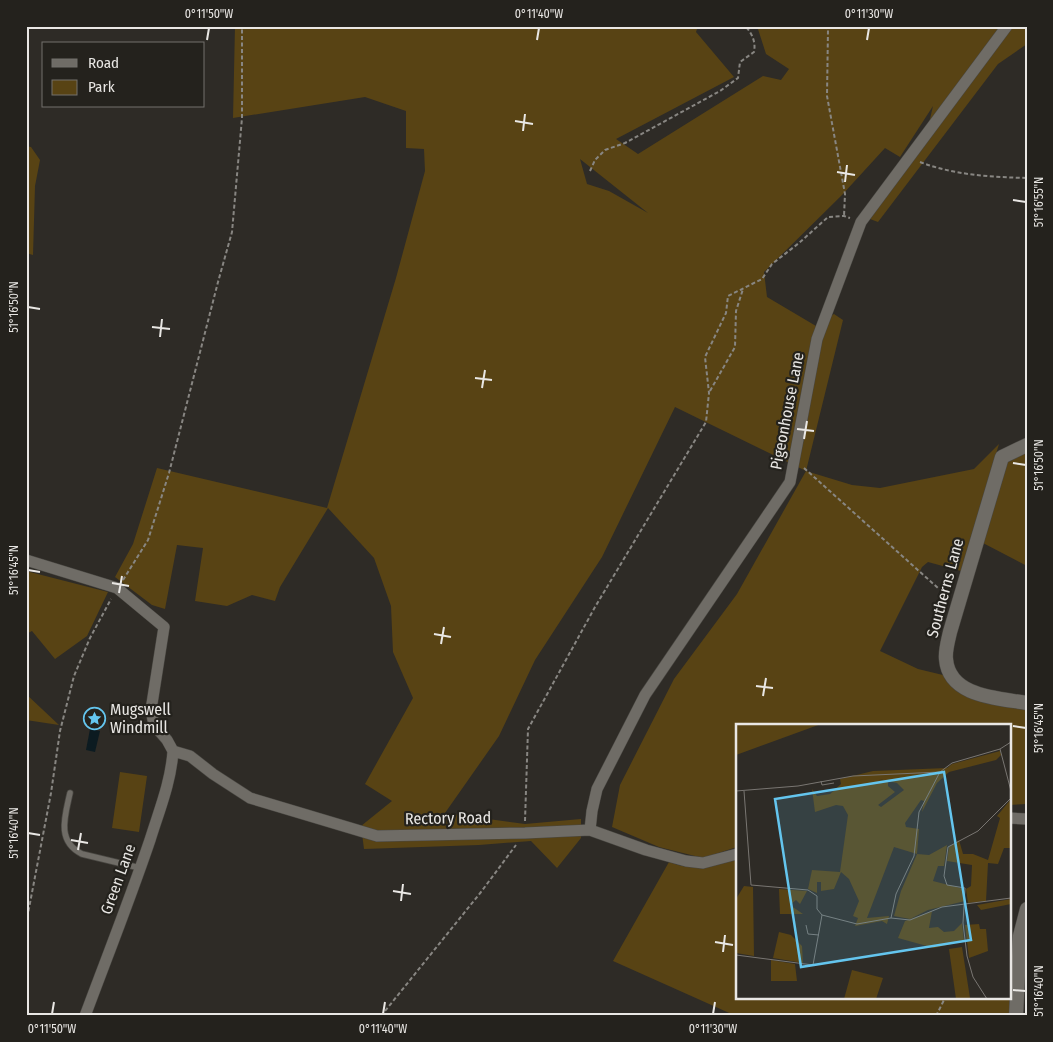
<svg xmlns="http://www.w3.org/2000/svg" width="1053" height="1042" font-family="'Fira Sans Condensed',sans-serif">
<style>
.commercial{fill:#3d2e3a}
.green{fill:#584314;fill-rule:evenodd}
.water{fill:#0c1b21}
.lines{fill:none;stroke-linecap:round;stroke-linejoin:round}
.service-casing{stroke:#494742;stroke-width:7}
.minor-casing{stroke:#494742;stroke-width:12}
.tertiary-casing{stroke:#494742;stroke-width:15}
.path{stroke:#888682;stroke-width:2;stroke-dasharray:4 2.5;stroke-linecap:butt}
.service{stroke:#6f6c66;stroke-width:5.5}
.minor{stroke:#6f6c66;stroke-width:11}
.tertiary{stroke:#6f6c66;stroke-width:14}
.ticks{fill:none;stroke:#e9e7e4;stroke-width:2}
.labels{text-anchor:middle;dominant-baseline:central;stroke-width:4.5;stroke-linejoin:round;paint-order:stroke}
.street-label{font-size:16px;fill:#e9e7e4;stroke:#24221d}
.poi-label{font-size:16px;fill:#e9e7e4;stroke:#24221d;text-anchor:start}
.inset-road{fill:none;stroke:#797672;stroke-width:1}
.view{fill:#64c5ee;fill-opacity:0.15;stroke:#64c5ee;stroke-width:2.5}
.inset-edge{fill:none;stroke:#e9e7e4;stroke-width:2.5}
.neatline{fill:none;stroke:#e9e7e4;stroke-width:2}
.ticks-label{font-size:12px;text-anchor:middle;fill:#e9e7e4}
</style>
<rect width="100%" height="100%" fill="#2e2b26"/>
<path class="commercial" d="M 259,26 L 341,26 L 337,28 Z"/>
<path class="green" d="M 235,26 L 337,28 L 341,26 L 698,26 L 696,32 L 734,77 L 616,139 L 638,154 L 763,76 L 781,80 L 789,69 L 766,54 L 757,26 L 1027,26 L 1027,44 L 998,64 L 878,222 L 870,219 L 924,145 L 933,106 L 900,157 L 885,148 L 842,195 L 764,272 L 767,297 L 816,326 L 834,314 L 843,320 L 806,471 L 852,485 L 880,488 L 974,469 L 999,444 L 961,571 L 928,562 L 922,567 L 880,651 L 918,669 L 947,676 L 1027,708 L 1027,804 L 1009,805 L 1009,726 L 737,726 L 737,847 L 703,858 L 659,847 L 612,827 L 620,785 L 674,679 L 737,594 L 806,471 L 675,407 L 602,557 L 535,660 L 499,736 L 445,813 L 525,824 L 581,819 L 581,838 L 557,868 L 531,841 L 479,845 L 364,849 L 361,826 L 392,801 L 365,784 L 413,698 L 393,652 L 391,606 L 374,558 L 328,508 L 280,587 L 275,601 L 252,595 L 227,606 L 195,601 L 203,548 L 177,545 L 165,609 L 152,605 L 115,577 L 133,544 L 157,468 L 327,508 L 396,278 L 425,171 L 424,149 L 406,148 L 406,111 L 365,97 L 233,118 ZM 580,159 L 648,213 L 609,191 L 587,184 Z
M 26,146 L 31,147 L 40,160 L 35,186 L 33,255 L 26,253 Z
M 1027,450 L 1027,566 L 983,543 L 1006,460 Z
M 26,571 L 108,592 L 87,636 L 55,659 L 32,631 L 26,634 Z
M 26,694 L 59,725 L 26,720 Z
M 120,772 L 147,776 L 139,832 L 112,828 Z
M 737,860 L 737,998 L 1009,998 L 1009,930 L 1011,929 L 1011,1016 L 736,1016 L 613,961 L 669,862 C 697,872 709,866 737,860 Z"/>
<path class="water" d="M 90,729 L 100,731 L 95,752 L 86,750 Z"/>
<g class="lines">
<defs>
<path id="service" d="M 70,793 C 65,816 56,841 82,854 L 140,868"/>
<path id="minor" d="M 26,560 L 117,588 L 164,627 L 151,710 L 154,725 L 167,740 L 173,751
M 173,751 L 190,756 L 213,774 L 250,798 L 377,836 L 525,833 L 590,830 L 646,850 L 686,861 L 703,863 L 737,854
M 1009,818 L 1027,819
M 590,830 L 592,811 L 597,789 L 645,695 L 790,482 L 817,339 L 861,222 L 1007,26
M 85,1016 C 107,957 130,899 150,840 C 159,811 171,782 173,751"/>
<path id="tertiary" d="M 1027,445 L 1002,457 L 950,632 C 948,641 945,651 946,659 C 949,697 998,698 1027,703
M 1016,1016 L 1020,936 L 1027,909"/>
</defs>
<use href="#service" class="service-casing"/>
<use href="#minor" class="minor-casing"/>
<use href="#tertiary" class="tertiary-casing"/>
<path class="path" d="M 824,26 L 828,29 L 827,96 L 845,194 L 844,216
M 920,162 C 954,175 990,177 1027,178
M 590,171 L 595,160 L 605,150 L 625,143 L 720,91 L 738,78 L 740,62 L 754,52 C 756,42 752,33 745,26
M 710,391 L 735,347 L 736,311 L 743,289
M 804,468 L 948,597
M 123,580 L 148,540 L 169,473 L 218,282 L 232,232 L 242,118 L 242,26
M 525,821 L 528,729 L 595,607 L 706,422 L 709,393 L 705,357 L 726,313 L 728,296 L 762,279 L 772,264 L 799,243 L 828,217 L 844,216 L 850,218
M 26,924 L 51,793 L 60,731 L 74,676 L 90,638 L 111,599
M 381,1016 L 481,892 L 516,845
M 936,1016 L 945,998"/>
<use href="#service" class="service"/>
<use href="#minor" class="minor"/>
<use href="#tertiary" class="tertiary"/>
</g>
<path class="ticks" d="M 207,40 L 209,28M 537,40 L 539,28M 867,40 L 869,28M 515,121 L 533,124M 523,131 L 525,114M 837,172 L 855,175M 845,182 L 847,165M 1013,200 L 1026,202M 28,307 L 40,309M 152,327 L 170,329M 160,337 L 162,319M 475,378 L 492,380M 482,388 L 485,370M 797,429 L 814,431M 804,439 L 807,421M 1013,463 L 1026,465M 28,570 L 40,572M 112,583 L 129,586M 119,593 L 122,576M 434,634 L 451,637M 441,644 L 444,627M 756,686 L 773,688M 763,696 L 766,678M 1013,726 L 1026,728M 28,833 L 40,835M 71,840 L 88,843M 78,850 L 81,833M 393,891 L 411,894M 401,901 L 403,884M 715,942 L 733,945M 723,952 L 725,935M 1013,990 L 1026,991M 52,1014 L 54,1002M 383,1014 L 385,1002M 713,1014 L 715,1002"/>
<defs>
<symbol id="sight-ring" viewBox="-11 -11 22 22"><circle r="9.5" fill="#24221d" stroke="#64c5ee" stroke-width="1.5"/><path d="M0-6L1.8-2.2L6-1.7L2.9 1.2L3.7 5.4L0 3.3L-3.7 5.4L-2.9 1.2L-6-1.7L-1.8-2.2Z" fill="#64c5ee"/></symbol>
</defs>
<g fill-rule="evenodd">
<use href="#sight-ring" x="82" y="706" width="25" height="25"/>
</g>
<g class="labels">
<g class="street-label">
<text transform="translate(787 411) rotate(-79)">Pigeonhouse Lane</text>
<text transform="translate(945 588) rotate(-75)">Southerns Lane</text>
<text transform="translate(448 818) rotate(-1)">Rectory Road</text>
<text transform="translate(118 879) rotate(-70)">Green Lane</text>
</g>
<g class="poi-label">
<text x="110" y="709">Mugswell<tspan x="110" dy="18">Windmill</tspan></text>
</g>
</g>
<g transform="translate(736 724)">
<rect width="275" height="275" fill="#2e2b26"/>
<path d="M 0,0 L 85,0 L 0,31 ZM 264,27 L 265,31 L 260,36 L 213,48 L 201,59 L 186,88 L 188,77 L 185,76 L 169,99 L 170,103 L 183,105 L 181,130 L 193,131 L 211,121 L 208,142 L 202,142 L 197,157 L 228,165 L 229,177 L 192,186 L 174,195 L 158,192 L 165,167 L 181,130 L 158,123 L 131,194 L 153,192 L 151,200 L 146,197 L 119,202 L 122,194 L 117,192 L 123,177 L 113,155 L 105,148 L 98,165 L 85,167 L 85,158 L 81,158 L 81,169 L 72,165 L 76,146 L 104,148 L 112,91 L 107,82 L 100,81 L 79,88 L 76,65 L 81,72 L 94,70 L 105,60 L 104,55 L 137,47 L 211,44 L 216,40 ZM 143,55 L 161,59 L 168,66 L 145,83 L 142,81 L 159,68 L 152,62 L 152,58 ZM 275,75 L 275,124 L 268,124 L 262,140 L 252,139 L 250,177 L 232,179 L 230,165 L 235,162 L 236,141 L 211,137 L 213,123 L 223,116 L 227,130 L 237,130 L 252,136 L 264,94 L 261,92 ZM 8,162 L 17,163 L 18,232 L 0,229 L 0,175 ZM 43,165 L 71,167 L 64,180 L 60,176 L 54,181 L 67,190 L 44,190 ZM 275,175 L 275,180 L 245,186 L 241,181 ZM 196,187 L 193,204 L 202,203 L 208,208 L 218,207 L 226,199 L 228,217 L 198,224 L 162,214 L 169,197 ZM 243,200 L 244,205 L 250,205 L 252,227 L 233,234 L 229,201 ZM 43,208 L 55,211 L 66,222 L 67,239 L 37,234 ZM 226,223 L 234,274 L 220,275 L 213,225 ZM 35,236 L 59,240 L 61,257 L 35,257 ZM 116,246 L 147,254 L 140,275 L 108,275 Z" fill="#584314" fill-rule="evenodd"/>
<path class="inset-road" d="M 264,25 L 275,67M 85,57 L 86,61 L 98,59M 0,67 L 62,62 L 117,52 L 204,48M 8,67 L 15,161 L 72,166 L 81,172 L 81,185 L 86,191M 86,191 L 121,200 L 155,194 L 174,196 L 206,183 L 275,174M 155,194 L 160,170 L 178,132 L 183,88 L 204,48 L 216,39 L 264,25 L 275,18M 70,201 L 72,210 L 83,211M 0,231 L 77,241 L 86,191M 251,275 L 237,253 L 231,232 L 227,199 L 229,164 L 211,161 L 208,152 L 212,123 L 242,107 L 275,74"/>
<path class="view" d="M 208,48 L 235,216 L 65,243 L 39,75 Z"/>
<rect width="275" height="275" class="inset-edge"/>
</g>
<rect width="1053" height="1042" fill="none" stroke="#24221d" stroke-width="55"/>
<rect x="42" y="42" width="162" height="65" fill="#24221d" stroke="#73716d"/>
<rect x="52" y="59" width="25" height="8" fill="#6f6c66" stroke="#73716d"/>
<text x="88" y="68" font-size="15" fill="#e9e7e4">Road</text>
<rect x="52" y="80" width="25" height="15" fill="#584314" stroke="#73716d"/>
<text x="88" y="92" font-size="15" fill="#e9e7e4">Park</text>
<rect x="28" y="28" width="998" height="986" class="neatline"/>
<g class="ticks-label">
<text x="209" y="18">0°11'50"W</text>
<text x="539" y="18">0°11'40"W</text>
<text x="869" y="18">0°11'30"W</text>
<text transform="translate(1039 202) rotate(-90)" y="4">51°16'55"N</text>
<text transform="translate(14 307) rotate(-90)" y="4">51°16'50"N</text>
<text transform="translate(1039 465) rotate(-90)" y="4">51°16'50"N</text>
<text transform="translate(14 570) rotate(-90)" y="4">51°16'45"N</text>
<text transform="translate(1039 728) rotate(-90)" y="4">51°16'45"N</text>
<text transform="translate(14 833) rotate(-90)" y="4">51°16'40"N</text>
<text transform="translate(1039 991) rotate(-90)" y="4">51°16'40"N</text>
<text x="52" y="1033">0°11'50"W</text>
<text x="383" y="1033">0°11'40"W</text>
<text x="713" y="1033">0°11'30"W</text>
</g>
</svg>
